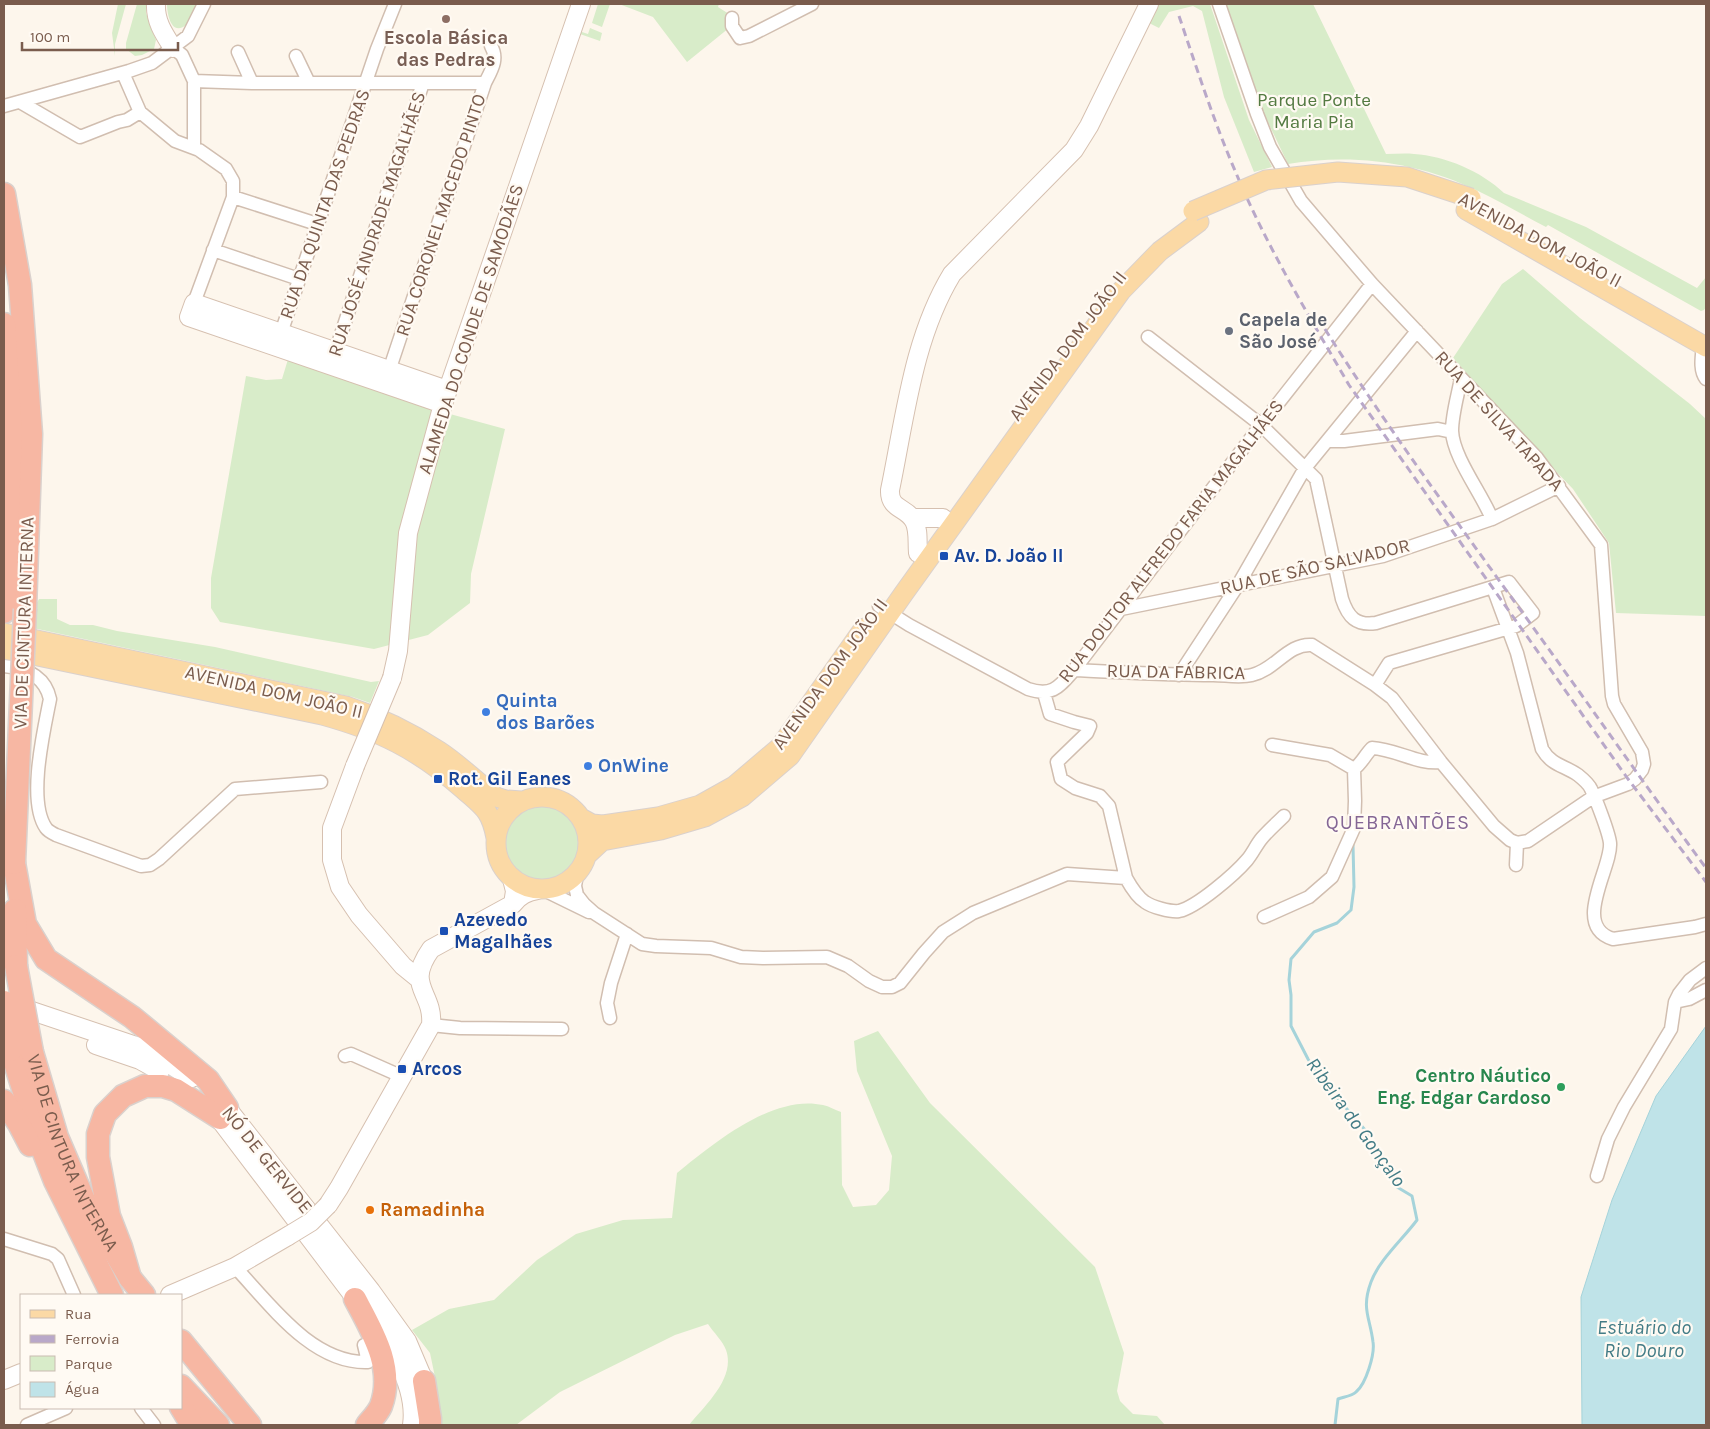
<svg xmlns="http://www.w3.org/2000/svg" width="1710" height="1429" font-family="Karla,sans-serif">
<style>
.green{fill:#d8ecc9}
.water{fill:#bfe3e8;stroke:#a5d3da}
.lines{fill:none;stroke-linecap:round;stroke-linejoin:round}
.stream{stroke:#a5d3da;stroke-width:3}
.street-casing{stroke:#d1beb0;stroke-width:15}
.secondary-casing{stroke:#d6c0b0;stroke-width:20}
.primary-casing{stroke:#dad1cd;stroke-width:21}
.highway-casing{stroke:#dad1cd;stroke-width:25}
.street{stroke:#fff;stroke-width:12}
.secondary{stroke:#fff;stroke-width:18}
.primary{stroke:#fbd9a5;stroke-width:19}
.highway{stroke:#f7b7a3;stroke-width:22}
.rail{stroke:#b9a8c9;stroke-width:3;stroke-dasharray:8 5;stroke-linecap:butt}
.secondary-bridge-casing{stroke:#d6c0b0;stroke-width:20;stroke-linecap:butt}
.primary-bridge-casing{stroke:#dad1cd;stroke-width:21;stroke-linecap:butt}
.highway-bridge-casing{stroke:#dad1cd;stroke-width:25;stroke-linecap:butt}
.secondary-bridge{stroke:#fff;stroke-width:18}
.primary-bridge{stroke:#fbd9a5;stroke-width:19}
.highway-bridge{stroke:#f7b7a3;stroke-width:22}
.education-dot{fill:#8d6e63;stroke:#fffaf3;stroke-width:2}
.worship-dot{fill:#6b7280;stroke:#fffaf3;stroke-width:2}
.transit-dot{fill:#1a4fb4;stroke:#fffaf3;stroke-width:2}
.shop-dot{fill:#3f7fe0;stroke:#fffaf3;stroke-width:2}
.leisure-dot{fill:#2e9e5b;stroke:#fffaf3;stroke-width:2}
.food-dot{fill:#e8710a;stroke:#fffaf3;stroke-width:2}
.labels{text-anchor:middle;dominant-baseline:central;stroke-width:4.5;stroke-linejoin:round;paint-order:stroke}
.education-label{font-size:19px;font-weight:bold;fill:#785e54;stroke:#fffaf3}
.park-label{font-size:19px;fill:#537a41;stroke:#fffaf3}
.street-label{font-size:19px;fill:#7a5c4d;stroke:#fffaf3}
.worship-label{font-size:19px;font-weight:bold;fill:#5b616d;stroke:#fffaf3;text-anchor:start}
.transit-label{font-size:19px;font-weight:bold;fill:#164399;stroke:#fffaf3;text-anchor:start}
.shop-label{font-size:19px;font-weight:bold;fill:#366cbe;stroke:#fffaf3;text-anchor:start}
.leisure-label{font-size:19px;font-weight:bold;fill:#27864d;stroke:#fffaf3;text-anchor:end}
.food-label{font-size:19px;font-weight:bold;fill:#c56008;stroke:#fffaf3;text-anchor:start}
.neighbourhood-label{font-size:20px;letter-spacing:1px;fill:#846695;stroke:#fffaf3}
.water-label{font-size:20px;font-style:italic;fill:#437c86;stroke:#fffaf3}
</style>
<rect width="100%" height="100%" fill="#fdf6ec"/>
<path class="green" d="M 118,4 L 126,4 L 115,44 L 115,56 L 112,33 Z
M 137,4 L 146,4 L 146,13 L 156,40 L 154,49 L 142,55 L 135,56 L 126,49 L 126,43 Z
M 167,4 L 200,4 C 196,10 192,20 186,25 C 171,37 167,13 167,4 Z
M 598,4 L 610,4 L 602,27 L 592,23 Z
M 619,4 L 719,4 L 718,7 L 729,14 L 729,28 L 687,62 L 653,17 Z
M 1155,4 L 1210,4 L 1249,120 L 1272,167 L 1254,172 L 1224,97 L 1202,11 L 1193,6 L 1169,12 L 1159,28 L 1147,22 Z
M 1226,4 L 1313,4 L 1386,154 C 1395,154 1405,153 1414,154 C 1445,156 1481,171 1504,193 L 1586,227 L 1697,288 L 1706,277 L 1706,307 L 1704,310 L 1701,311 L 1548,225 L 1546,227 C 1523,215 1501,202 1478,191 C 1419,162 1352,153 1288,164 L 1264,114 Z
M 590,28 L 602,33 L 600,41 L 580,34 L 565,80 L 563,80 L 579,31 L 588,34 Z
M 1523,269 L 1580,318 L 1690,404 L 1706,419 L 1706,616 L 1616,613 L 1609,543 L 1573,489 L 1514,428 L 1453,358 L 1502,284 Z
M 289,356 L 429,395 L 450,414 L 505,429 L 471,574 L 470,603 L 428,635 L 374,649 L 220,622 L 211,608 L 211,578 L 246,376 L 266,380 L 282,379 Z
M 39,599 L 57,599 L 57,619 L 70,625 L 93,625 L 117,631 L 215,647 L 371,682 L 379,681 L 370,703 L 353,697 L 33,628 L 34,608 Z
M504 843a38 38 0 1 1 76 0a38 38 0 1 1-76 0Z
M 878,1031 L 930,1103 L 1095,1267 L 1124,1353 L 1117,1391 L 1120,1401 L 1133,1414 L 1157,1416 L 1165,1425 L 689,1425 C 705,1405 736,1378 726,1350 C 723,1341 713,1332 708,1324 L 675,1335 L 560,1392 L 516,1425 L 440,1425 L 435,1377 L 430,1353 L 412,1330 L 449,1309 L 494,1300 L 537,1260 L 576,1234 L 623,1220 L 672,1218 L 677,1173 C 714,1143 773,1094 823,1105 C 829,1106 835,1110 841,1112 L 842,1185 L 853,1207 L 876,1205 L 889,1190 L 892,1156 L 857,1071 L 854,1041 Z"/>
<path class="water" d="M 1706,1026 L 1706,1425 L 1582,1425 L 1581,1297 L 1612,1200 L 1656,1096 Z"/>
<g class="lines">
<path class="stream" d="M 1335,1425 L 1338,1399 C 1343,1397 1352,1396 1356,1392 C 1366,1384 1375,1354 1373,1342 C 1370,1317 1361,1309 1371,1282 C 1379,1260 1403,1239 1417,1220 L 1412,1196 L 1397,1187 L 1393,1172 L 1366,1131 L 1319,1077 L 1308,1059 L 1291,1026 L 1291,995 L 1289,980 L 1291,959 L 1314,932 L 1337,923 L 1351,910 L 1354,887 L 1353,845"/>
<defs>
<path id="street" d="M 1219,4 L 1257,114 L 1270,147 L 1301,201 L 1372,284 L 1537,458 L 1601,545 L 1612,696 L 1614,704 L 1642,752 L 1644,764 L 1642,770 L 1635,779 L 1628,784 L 1593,797 L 1528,841 L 1517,843
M 732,18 L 732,26 L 740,38 L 749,36 L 812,4
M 173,48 L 182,55 L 194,81 L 194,148
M 238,52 L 252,83
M 296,56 L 309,83
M 123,73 L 140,112 L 175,141 L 199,150 L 226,169 L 233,181 L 233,197 L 194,303
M 194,81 L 252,83 L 485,83
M 20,102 L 80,137 L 118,122 L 127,120 L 140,112
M 4,106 L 129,71 L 152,63 L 188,36 L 204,4
M 233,197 L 317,224
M 213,250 L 299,279
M 1148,337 L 1261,425 L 1316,479 L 1342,599 C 1348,617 1356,626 1376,623 L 1509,582 L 1533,613 L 1516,626 L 1389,663 L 1375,685
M 279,339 L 377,49 L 395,4
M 1703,345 C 1702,356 1699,370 1706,379
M 333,359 L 423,83
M 387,377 L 485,83 C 491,71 499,59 491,46
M 1461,378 C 1458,395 1452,414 1452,431 C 1453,457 1482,494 1492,519
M 1327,441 L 1344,441 L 1438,429 L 1452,432
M 1493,588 L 1517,653 L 1542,749 C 1552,766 1564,765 1578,775 C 1583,779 1589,784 1591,789 C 1596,799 1609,833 1610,843 C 1612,868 1571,926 1613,939 L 1695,927 L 1706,924
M 879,606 L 909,625 L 1028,689 C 1052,697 1059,687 1074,670 L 1261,425 L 1372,284
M 1121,609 L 1383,556 L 1492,519 L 1559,486
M 4,666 C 26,668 45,676 50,699 C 44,730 27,801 46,828 C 48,831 52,833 56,835 L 141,866 L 150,865 L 159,859 L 235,789 L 321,782
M 1074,670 C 1121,672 1167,675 1213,675 C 1225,675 1240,678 1252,675 C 1275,670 1288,643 1312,645 L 1375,685 L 1392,698 L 1441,762 L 1494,826 L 1510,840 L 1517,843
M 1179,675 L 1238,585 L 1305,468 L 1417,331
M 1044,693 L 1050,714 L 1074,722 L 1090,726 L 1087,733 L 1057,762 L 1061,779 L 1075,788 L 1100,796 L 1109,806 L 1126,878
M 1272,745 L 1330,755 L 1354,769
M 1354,769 C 1362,763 1365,755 1372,748 C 1396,749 1418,765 1441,762
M 1516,865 L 1517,843
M 577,874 L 575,886 L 577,895 L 584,904 L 594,913 L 642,944 L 656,946 L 711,948 L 741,957 L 763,958 L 827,957 L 848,966 L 869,981 L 882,987 L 892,987 L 900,983 L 924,953 L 943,932 L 973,913 L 1067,874 L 1126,878 C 1131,887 1137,897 1145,902 C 1152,907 1170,912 1179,911 C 1197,907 1235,874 1247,860 C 1253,853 1256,845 1262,838 C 1269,830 1277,823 1284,816
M 544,890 L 589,912
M 1264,917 L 1309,897 L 1332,877 L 1354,828 L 1355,801 L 1354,769
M 1675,1002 L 1689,999 L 1706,990
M 610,1018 L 607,1003 L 611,983 L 627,934
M 431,1025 L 460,1028 L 562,1029
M 345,1056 L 351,1054 L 403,1077
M 1597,1176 L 1608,1139 L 1624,1107 L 1671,1029 L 1675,1002 L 1679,994 L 1690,980 L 1706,968
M 4,1239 L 52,1254 L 58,1259 L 74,1295
M 235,1267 C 270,1304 312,1364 368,1362 L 364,1345
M 141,1408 L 154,1425
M 27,1425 L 66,1408"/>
<path id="secondary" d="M 156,4 C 155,21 164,34 173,48
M 443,404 L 189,317 L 194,303 L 447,390
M 913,518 L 943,518
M 918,553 C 917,542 919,530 914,521 C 907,507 889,510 890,490 C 905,418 913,338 952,274 L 1074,150 L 1089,126 L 1149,4
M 392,678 L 398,651 L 408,533 L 443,404 L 581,4
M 355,766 L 332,828 L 332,860 L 340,887 L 359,915 L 403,966 L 419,979
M 512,879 L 515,891 L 513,904
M 14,1005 L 145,1049 L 192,1078
M 96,1045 L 140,1060 L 160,1071
M 218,1100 L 227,1108 L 371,1291 L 407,1341 L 424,1381 L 424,1392
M 211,1108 L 393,1348 C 403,1372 416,1398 412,1425
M 328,1205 L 339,1188 L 431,1025 C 434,991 404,987 431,949 L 513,904 C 520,895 527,892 538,890
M 170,1295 L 235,1267 L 288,1236
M 4,1380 L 21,1373"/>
<path id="primary" d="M 1466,210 L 1706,347
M 4,633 L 346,706 C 379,717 410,732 439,751 C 459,764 477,782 496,797 L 506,800 L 522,801
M 4,649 L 322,715 C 380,731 417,749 463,789 C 483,807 491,810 496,838
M496 843a46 46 0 1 1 92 0a46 46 0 1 1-92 0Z
M 581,818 L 592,824 L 603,825 L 658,817 L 700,805 L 734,786 L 780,747 L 864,628
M 588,854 L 602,841 L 661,830 L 705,817 L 742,797 L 790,756 L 904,593 L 1121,291 L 1160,251 L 1199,222"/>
<g id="highway">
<path d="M 4,194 L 20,285 L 31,434 L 25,609"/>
<path d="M 4,324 L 11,434 L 4,612"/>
<path d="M 14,863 L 25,924 L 46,959 L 132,1017 L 208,1080 L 227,1108"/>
<path d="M 15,910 L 16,966"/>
<path d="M 11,1050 L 39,1140 L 55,1181 L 112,1295"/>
<path id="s1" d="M 32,1052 L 57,1137 L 84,1200 L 130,1278 L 144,1295"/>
<path d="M 4,1101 L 19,1124 L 30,1145"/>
<path d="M 130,1278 L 121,1247 L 109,1216 L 98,1157 L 98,1134 L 105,1114 L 123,1096 L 145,1086 L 163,1086 L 176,1090 L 220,1118"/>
<path d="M 355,1299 C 372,1331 395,1368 381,1406 C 378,1413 372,1419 367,1425"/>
<path d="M 181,1341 L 250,1425"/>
<path d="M 424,1381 L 430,1419 L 430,1425"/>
<path d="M 181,1386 L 218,1425"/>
<path d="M 181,1407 L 192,1425"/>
</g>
</defs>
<use href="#street" class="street-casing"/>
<use href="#secondary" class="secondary-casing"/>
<use href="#primary" class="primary-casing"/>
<use href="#highway" class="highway-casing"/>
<use href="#street" class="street"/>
<use href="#secondary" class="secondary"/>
<use href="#primary" class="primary"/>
<use href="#highway" class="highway"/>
<path class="rail" d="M 1179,16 C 1197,69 1214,122 1236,173 C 1267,247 1309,316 1349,385 L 1628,779 L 1706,882
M 1318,318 C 1379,416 1447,508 1514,601 C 1579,690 1641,780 1706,868"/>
<defs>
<path id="secondary-bridge" d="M 355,766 L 392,678
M 288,1236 L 311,1222 L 328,1205"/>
<path id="primary-bridge" d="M 1193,211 L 1266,180 L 1338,172 L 1407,177 L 1471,198"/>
<path id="highway-bridge" d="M 14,863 L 25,609
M 16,966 L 32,1052
M 4,1002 L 11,1050"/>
</defs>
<use href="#secondary-bridge" class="secondary-bridge-casing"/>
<use href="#primary-bridge" class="primary-bridge-casing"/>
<use href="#highway-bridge" class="highway-bridge-casing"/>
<use href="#secondary-bridge" class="secondary-bridge"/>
<use href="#primary-bridge" class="primary-bridge"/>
<use href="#highway-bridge" class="highway-bridge"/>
</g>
<circle class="education-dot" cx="446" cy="19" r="5"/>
<circle class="worship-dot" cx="1229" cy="331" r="5"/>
<g class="transit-dot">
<rect x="939" y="551" width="10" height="10" rx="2.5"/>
<rect x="433" y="774" width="10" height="10" rx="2.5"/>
<rect x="439" y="926" width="10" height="10" rx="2.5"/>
<rect x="397" y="1064" width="10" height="10" rx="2.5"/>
</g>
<g class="shop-dot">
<circle cx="486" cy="712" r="5"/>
<circle cx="588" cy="766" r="5"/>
</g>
<circle class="leisure-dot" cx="1561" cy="1087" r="5"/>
<circle class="food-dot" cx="370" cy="1210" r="5"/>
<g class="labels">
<g class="education-label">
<text x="446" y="38">Escola Básica<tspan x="446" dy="22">das Pedras</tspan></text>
</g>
<g class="park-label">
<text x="1314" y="100">Parque Ponte<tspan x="1314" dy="22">Maria Pia</tspan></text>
</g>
<g class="street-label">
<text transform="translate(325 204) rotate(-71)">RUA DA QUINTA DAS PEDRAS</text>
<text transform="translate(441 215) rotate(-72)">RUA CORONEL MACEDO PINTO</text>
<text transform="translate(377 224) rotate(-72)">RUA JOSÉ ANDRADE MAGALHÃES</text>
<text transform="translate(1540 240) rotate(28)">AVENIDA DOM JOÃO II</text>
<text transform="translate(471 329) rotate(-72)">ALAMEDA DO CONDE DE SAMODÃES</text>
<text transform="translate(1068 346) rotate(-53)">AVENIDA DOM JOÃO II</text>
<text transform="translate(1499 421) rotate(48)">RUA DE SILVA TAPADA</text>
<text transform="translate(1171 541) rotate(-52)">RUA DOUTOR ALFREDO FARIA MAGALHÃES</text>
<text transform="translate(1315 567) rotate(-13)">RUA DE SÃO SALVADOR</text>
<text transform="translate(24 623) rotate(-88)">VIA DE CINTURA INTERNA</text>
<text transform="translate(1176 672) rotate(1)">RUA DA FÁBRICA</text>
<text transform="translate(830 674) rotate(-54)">AVENIDA DOM JOÃO II</text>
<text transform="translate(274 692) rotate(13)">AVENIDA DOM JOÃO II</text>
<text stroke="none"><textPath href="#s1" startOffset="109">VIA DE CINTURA INTERNA</textPath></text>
<text transform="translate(267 1160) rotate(51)">NÓ DE GERVIDE</text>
</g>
<g class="worship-label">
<text x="1239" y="320">Capela de<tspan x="1239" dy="22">São José</tspan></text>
</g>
<g class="transit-label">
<text x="954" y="556">Av. D. João II</text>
<text x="448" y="779">Rot. Gil Eanes</text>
<text x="454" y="920">Azevedo<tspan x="454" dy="22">Magalhães</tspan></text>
<text x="412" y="1069">Arcos</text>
</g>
<g class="shop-label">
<text x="496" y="701">Quinta<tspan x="496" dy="22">dos Barões</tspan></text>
<text x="598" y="766">OnWine</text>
</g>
<g class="leisure-label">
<text x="1551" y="1076">Centro Náutico<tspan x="1551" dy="22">Eng. Edgar Cardoso</tspan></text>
</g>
<g class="food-label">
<text x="380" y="1210">Ramadinha</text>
</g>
<g class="neighbourhood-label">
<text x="1398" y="822">QUEBRANTÕES</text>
</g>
<g class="water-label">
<text transform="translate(1356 1122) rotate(54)">Ribeira do Gonçalo</text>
<text x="1644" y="1327">Estuário do<tspan x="1644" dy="23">Rio Douro</tspan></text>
</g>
</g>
<rect width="1710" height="1429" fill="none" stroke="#7a5c4d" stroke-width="10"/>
<rect x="20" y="1294" width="162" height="115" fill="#fffaf3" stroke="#cabbb1"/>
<rect x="30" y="1310" width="25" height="8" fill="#fbd9a5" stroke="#cabbb1"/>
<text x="65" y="1319" font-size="15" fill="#7a5c4d">Rua</text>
<rect x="30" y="1335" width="25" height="8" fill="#b9a8c9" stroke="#cabbb1"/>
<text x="65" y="1344" font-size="15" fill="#7a5c4d">Ferrovia</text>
<rect x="30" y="1356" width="25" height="15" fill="#d8ecc9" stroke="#cabbb1"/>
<text x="65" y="1369" font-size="15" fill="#7a5c4d">Parque</text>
<rect x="30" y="1382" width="25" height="15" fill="#bfe3e8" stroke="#cabbb1"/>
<text x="65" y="1394" font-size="15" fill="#7a5c4d">Água</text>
<path d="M22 42v8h156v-8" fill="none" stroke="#7a5c4d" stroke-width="2.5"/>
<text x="30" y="42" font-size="15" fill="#7a5c4d" stroke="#fffaf3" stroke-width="4" paint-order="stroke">100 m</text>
</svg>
